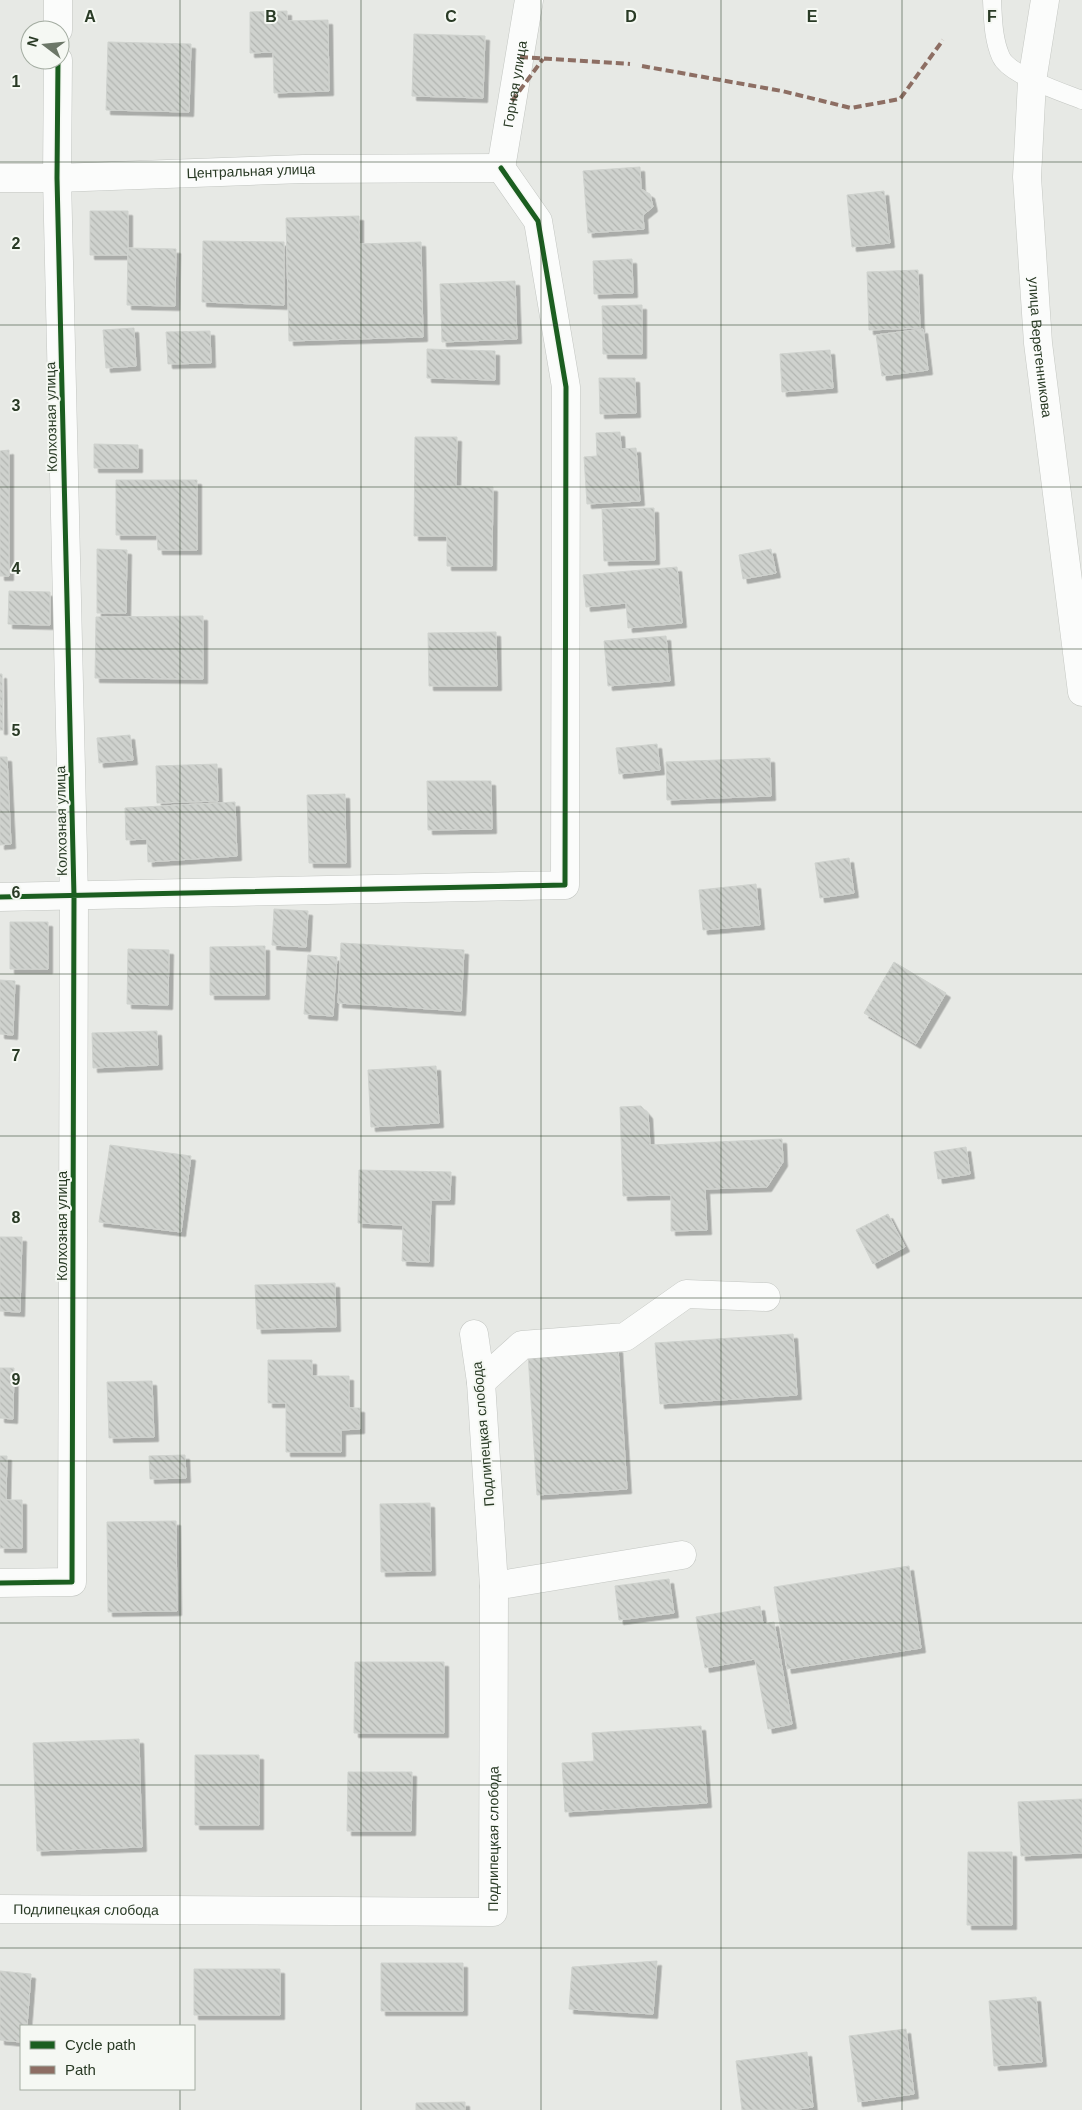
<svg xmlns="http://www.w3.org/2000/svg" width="1082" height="2110" font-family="Arial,sans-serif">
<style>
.building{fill:url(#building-back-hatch);stroke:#cfd2ce;filter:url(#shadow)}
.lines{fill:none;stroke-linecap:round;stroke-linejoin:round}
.service-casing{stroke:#c3c6c2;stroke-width:19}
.minor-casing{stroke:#c3c6c2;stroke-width:29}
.secondary-casing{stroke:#c4c7c2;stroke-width:29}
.service{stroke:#fbfcfb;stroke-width:18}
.minor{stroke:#fbfcfb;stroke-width:28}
.secondary{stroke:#fbfcfb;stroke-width:28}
.quiet{stroke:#8d6e63;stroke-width:4;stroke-dasharray:8 4;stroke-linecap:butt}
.cycleway-casing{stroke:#f5f8f3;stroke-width:8}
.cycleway{stroke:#1b5e20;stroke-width:5}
.grid{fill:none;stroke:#293a25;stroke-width:1;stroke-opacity:0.55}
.labels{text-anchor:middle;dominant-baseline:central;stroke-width:4;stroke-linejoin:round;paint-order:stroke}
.street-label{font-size:14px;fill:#293a25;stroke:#f5f8f3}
.grid-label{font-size:16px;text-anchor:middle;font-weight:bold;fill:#293a25;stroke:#f5f8f3;stroke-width:4;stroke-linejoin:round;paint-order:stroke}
</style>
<defs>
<pattern id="building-back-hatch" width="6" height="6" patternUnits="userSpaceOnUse" patternTransform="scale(1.25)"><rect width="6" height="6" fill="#cfd2ce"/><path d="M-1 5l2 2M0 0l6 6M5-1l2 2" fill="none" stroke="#b2b5b1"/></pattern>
<filter id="shadow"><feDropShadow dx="4.5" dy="4.5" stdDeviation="0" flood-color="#0004"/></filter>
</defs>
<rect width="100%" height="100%" fill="#e7e9e5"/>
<path class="building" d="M 287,11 L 287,21 L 328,20 L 329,91 L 274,93 L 273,52 L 250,53 L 250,12 Z
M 414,34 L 485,36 L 483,98 L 412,96 Z
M 108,42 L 191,44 L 189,112 L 106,110 Z
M 640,167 L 641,189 L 650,194 L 653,207 L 643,215 L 644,229 L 588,233 L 583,171 Z
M 884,191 L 890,243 L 852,247 L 847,195 Z
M 90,211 L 128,211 L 128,255 L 90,255 Z
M 359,216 L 359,244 L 421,242 L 423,337 L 289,341 L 286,218 Z
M 203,241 L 284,242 L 284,305 L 202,302 Z
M 128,248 L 176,249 L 175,306 L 127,305 Z
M 632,259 L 633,293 L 594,294 L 593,261 Z
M 918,270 L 920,328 L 869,330 L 867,272 Z
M 515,281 L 517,339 L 442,342 L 440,284 Z
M 642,305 L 642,354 L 603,354 L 602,306 Z
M 134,328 L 136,366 L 106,368 L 103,330 Z
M 923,329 L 928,370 L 882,376 L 876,335 Z
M 210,331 L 211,363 L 168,364 L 166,332 Z
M 427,349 L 495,351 L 495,380 L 427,378 Z
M 830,350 L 833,388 L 782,392 L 780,354 Z
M 599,378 L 635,378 L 636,413 L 600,414 Z
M 620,432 L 621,449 L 636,448 L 640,501 L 587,504 L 584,457 L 597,456 L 596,433 Z
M 415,437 L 457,437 L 456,486 L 493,487 L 492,566 L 447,566 L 447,536 L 414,536 Z
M 94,444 L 138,445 L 138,468 L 94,468 Z
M 9,450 L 9,576 L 0,576 L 0,451 Z
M 116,480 L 197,480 L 197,550 L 158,550 L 157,535 L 116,535 Z
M 654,508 L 655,560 L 604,561 L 602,509 Z
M 97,549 L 127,550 L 126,613 L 97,613 Z
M 771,549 L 776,573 L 743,579 L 739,555 Z
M 677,567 L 682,623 L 628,628 L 626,603 L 586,607 L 583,575 Z
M 9,591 L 50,592 L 50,625 L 8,624 Z
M 203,616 L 203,679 L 95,678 L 96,617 Z
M 496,632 L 497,686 L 429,686 L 428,633 Z
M 666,636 L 670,681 L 608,686 L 604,641 Z
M 0,674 L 2,674 L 3,730 L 0,730 Z
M 130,735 L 133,760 L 99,763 L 97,738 Z
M 657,744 L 660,770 L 619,774 L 616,748 Z
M 0,757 L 7,757 L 11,844 L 0,845 Z
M 770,758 L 771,796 L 667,800 L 666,762 Z
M 217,764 L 218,801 L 157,803 L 156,766 Z
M 427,781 L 491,781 L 492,829 L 428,830 Z
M 345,794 L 346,863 L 309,863 L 307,795 Z
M 235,802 L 237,856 L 148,862 L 147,839 L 126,840 L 125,808 Z
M 849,858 L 854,893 L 820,898 L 815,863 Z
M 756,884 L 760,925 L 703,930 L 699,890 Z
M 274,909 L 308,911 L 306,947 L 272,945 Z
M 10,922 L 48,922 L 48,969 L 10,969 Z
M 341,943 L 464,950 L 461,1011 L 338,1003 Z
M 265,946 L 265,995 L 210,995 L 210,947 Z
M 128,949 L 169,950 L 168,1005 L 127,1004 Z
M 308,955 L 337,957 L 333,1016 L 304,1014 Z
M 894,962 L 946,993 L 916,1044 L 864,1013 Z
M 0,980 L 15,981 L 13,1035 L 0,1034 Z
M 157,1031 L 158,1065 L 93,1068 L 92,1033 Z
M 436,1066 L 439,1123 L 371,1127 L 368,1070 Z
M 641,1106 L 648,1114 L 650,1145 L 782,1139 L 783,1162 L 767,1187 L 705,1189 L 707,1230 L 671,1231 L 671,1195 L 623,1196 L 620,1107 Z
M 110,1145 L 191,1156 L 181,1232 L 99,1222 Z
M 966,1147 L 970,1174 L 938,1179 L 934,1152 Z
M 359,1170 L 451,1172 L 450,1200 L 431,1200 L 429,1262 L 402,1261 L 403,1225 L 358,1223 Z
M 888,1214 L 905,1247 L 873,1264 L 856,1230 Z
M 0,1237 L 22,1237 L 20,1312 L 0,1311 Z
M 335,1283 L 336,1327 L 257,1329 L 255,1285 Z
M 793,1334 L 797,1395 L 660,1404 L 655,1343 Z
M 618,1348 L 627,1489 L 537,1495 L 528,1354 Z
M 268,1360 L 312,1360 L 312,1376 L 349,1376 L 349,1408 L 360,1408 L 360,1429 L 341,1430 L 341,1452 L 286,1452 L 286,1403 L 268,1403 Z
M 0,1368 L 14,1368 L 13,1419 L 0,1418 Z
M 152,1381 L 154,1437 L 109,1438 L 107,1382 Z
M 185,1455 L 186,1478 L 150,1479 L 149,1456 Z
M 0,1456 L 7,1456 L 6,1500 L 22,1500 L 22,1548 L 0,1548 Z
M 430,1503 L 431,1571 L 381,1572 L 380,1504 Z
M 176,1521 L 177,1611 L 108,1612 L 107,1522 Z
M 909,1566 L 921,1648 L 787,1669 L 774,1587 Z
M 669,1579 L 674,1613 L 619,1620 L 615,1586 Z
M 760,1606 L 763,1624 L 774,1622 L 792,1724 L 768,1729 L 755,1659 L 705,1668 L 696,1617 Z
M 355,1662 L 444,1662 L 444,1733 L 354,1733 Z
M 701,1726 L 707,1803 L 565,1812 L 562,1763 L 594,1761 L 592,1733 Z
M 139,1739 L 142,1847 L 37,1851 L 33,1743 Z
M 195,1755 L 259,1755 L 259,1825 L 195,1825 Z
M 348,1772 L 412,1772 L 411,1831 L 347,1831 Z
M 1082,1799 L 1082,1853 L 1021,1856 L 1018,1802 Z
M 968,1852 L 1012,1852 L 1012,1925 L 967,1925 Z
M 657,1961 L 653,2014 L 569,2009 L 572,1967 Z
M 381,1963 L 463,1963 L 463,2011 L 381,2011 Z
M 194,1969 L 280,1969 L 280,2015 L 194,2015 Z
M 0,1971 L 31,1974 L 27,2026 L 21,2026 L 21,2042 L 0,2040 Z
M 1036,1997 L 1042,2062 L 994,2066 L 989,2001 Z
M 906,2029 L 914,2094 L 858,2102 L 849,2036 Z
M 807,2052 L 813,2107 L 791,2110 L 742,2110 L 736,2061 Z
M 465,2102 L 465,2110 L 416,2110 L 416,2103 Z"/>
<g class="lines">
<defs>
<path id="service" d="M 992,0 C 993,19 993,39 1001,57 C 1009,75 1064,93 1082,100"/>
<g id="minor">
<path d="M 58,30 L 58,0"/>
<path id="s1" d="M 501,168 L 529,0"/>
<path id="s2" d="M 0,178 L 57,178 L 303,169 L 501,168"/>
<path d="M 0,897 L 565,885 L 566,387 L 538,221 L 501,168"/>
<path d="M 481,1382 L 522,1345 L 625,1337 L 686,1294 L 766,1297"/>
<path d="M 0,1583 L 72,1582 L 74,896 L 57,178 L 58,60"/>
<path d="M 494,1586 L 682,1555"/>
<path id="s3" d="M 0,1909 L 493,1912 L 494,1586 L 481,1382 L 474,1334"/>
</g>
<g id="secondary">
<path id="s4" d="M 1045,0 L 1032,81 L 1027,177 L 1038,343 L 1082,692"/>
</g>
</defs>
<use href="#service" class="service-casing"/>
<use href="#minor" class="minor-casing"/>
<use href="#secondary" class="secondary-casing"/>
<use href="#service" class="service"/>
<use href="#minor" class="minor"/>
<use href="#secondary" class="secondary"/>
<path class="quiet" d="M 520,57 L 630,64
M 642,66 L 782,91 L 851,108 L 900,99 L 943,40
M 512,101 L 543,59"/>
<defs>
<path id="cycleway" d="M 0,897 L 565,885 L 566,387 L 538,221 L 501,168
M 0,1583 L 72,1582 L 74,896 L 57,178 L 58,60"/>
</defs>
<use href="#cycleway" class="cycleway-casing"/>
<use href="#cycleway" class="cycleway"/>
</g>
<path class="grid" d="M 180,0 L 180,2026M 361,0 L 361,2110M 541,0 L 541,2110M 721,0 L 721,2110M 902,0 L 902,2110M 0,162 L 1082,162M 0,325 L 1082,325M 0,487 L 1082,487M 0,649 L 1082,649M 0,812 L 1082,812M 0,974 L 1082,974M 0,1136 L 1082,1136M 0,1298 L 1082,1298M 0,1461 L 1082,1461M 0,1623 L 1082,1623M 0,1785 L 1082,1785M 0,1948 L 1082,1948M 180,2089 L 180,2110"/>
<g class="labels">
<g class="street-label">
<text stroke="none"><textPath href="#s1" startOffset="85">Горная улица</textPath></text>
<text stroke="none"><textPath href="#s2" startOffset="251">Центральная улица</textPath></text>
<text stroke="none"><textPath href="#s4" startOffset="349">улица Веретенникова</textPath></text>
<text transform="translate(51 417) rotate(-91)">Колхозная улица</text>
<text transform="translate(61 821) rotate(-91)">Колхозная улица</text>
<text transform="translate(62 1226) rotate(-90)">Колхозная улица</text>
<text transform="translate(483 1434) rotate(-95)">Подлипецкая слобода</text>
<text stroke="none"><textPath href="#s3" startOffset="566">Подлипецкая слобода</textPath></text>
<text stroke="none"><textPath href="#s3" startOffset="86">Подлипецкая слобода</textPath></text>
</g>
</g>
<g class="grid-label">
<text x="90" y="22">A</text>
<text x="271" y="22">B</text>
<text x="451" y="22">C</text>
<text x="631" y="22">D</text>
<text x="812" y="22">E</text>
<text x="992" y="22">F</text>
<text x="16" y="87">1</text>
<text x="16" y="249">2</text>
<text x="16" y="411">3</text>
<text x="16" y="574">4</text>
<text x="16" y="736">5</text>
<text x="16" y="898">6</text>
<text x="16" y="1061">7</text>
<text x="16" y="1223">8</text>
<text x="16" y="1385">9</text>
</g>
<rect x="20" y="2025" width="175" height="65" fill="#f5f8f3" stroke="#a3aca1"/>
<rect x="30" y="2041" width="25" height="8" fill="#1b5e20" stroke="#a3aca1"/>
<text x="65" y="2050" font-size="15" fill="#293a25">Cycle path</text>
<rect x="30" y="2066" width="25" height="8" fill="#8d6e63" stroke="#a3aca1"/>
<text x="65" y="2075" font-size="15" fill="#293a25">Path</text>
<g transform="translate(45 45) rotate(286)"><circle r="24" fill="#f5f8f3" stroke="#a3aca1"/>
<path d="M0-4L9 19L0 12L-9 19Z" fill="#6c7768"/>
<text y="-8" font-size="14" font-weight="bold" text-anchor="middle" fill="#293a25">N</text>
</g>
</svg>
